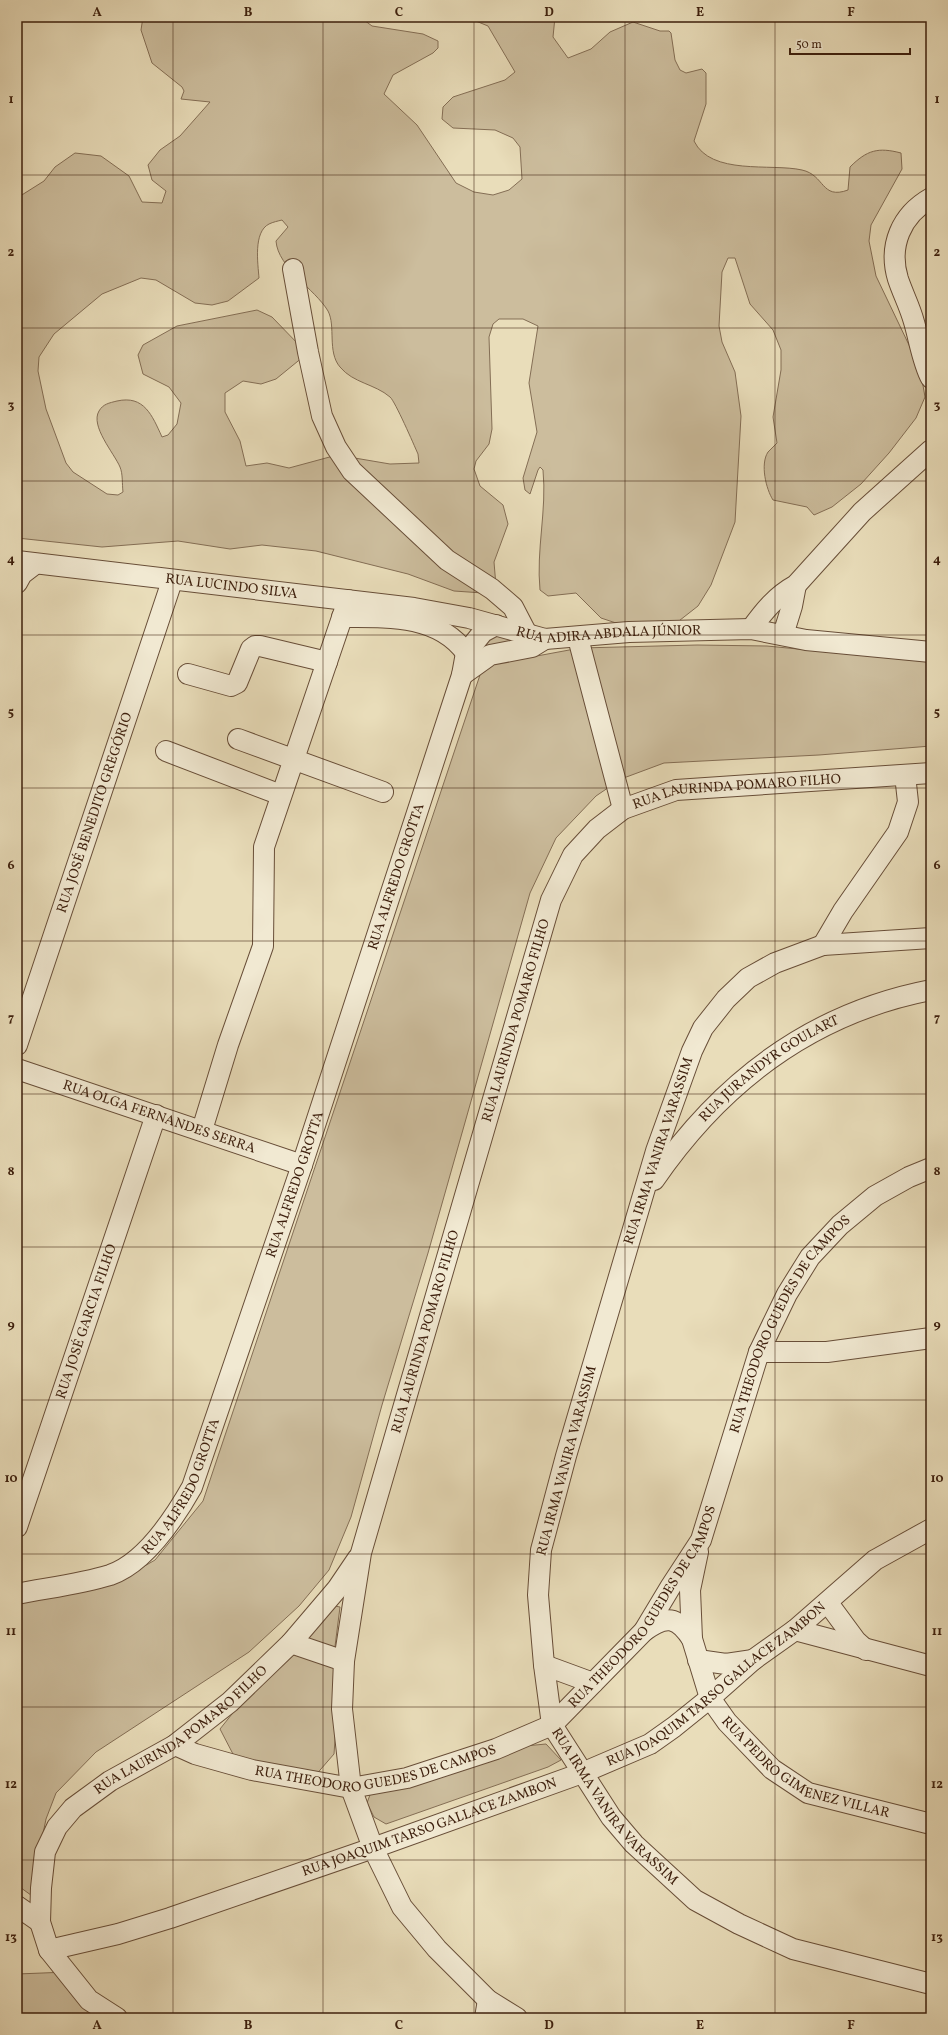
<svg xmlns="http://www.w3.org/2000/svg" width="948" height="2035" font-family="Vollkorn,serif">
<style>
.green{fill:#ccbd9d;stroke:#846e55;fill-rule:evenodd}
.lines{fill:none;stroke-linecap:round;stroke-linejoin:round}
.minor-casing{stroke:#684e38;stroke-width:22}
.minor{stroke:#f1e9d2;stroke-width:20}
.grid{fill:none;stroke:#3d1f0d;stroke-width:1;stroke-opacity:0.55}
.labels{text-anchor:middle;dominant-baseline:central;stroke-width:3.5;stroke-linejoin:round;paint-order:stroke}
.street-label{font-size:14px;fill:#3d1f0d;stroke:#f1e9d2}
.neatline{fill:none;stroke:#3d1f0d;stroke-width:1.5}
.grid-label{font-size:13px;text-anchor:middle;font-weight:bold;fill:#3d1f0d}
</style>
<rect width="100%" height="100%" fill="#e9ddba"/>
<filter id="stains"><feTurbulence type="fractalNoise" baseFrequency=".005" numOctaves="4"/><feColorMatrix values="0 0 0 0 .2 0 0 0 0 .09 0 0 0 0 .02 0 0 0 .5 -.17"/></filter>
<radialGradient id="worn" r=".72"><stop offset=".6" stop-color="#630" stop-opacity="0"/><stop offset="1" stop-color="#630" stop-opacity=".3"/></radialGradient>
<path class="green" d="M 143,17 L 360,17 L 372,26 L 423,34 L 438,41 L 438,48 L 433,53 L 393,75 L 384,94 L 417,125 L 456,183 L 474,192 L 493,195 L 509,190 L 522,179 L 520,147 L 513,138 L 495,130 L 453,128 L 442,119 L 443,107 L 453,97 L 505,80 L 515,72 L 488,26 L 466,17 L 555,17 L 553,37 L 568,58 L 591,49 L 610,32 L 633,22 L 660,31 L 669,31 L 671,33 L 675,60 L 680,70 L 686,73 L 702,69 L 706,73 L 706,104 L 694,141 C 711,176 771,163 802,170 C 825,175 821,200 848,190 L 850,167 C 867,150 878,147 901,153 L 902,169 L 871,225 L 869,241 L 876,276 L 920,368 L 925,397 L 916,418 L 889,453 L 861,484 L 832,507 L 814,515 L 807,507 L 773,500 C 766,489 760,464 768,452 C 771,449 774,446 777,443 L 773,417 L 781,370 L 781,350 L 773,330 L 750,304 L 735,258 L 728,258 L 722,272 L 719,326 L 722,342 L 735,372 L 741,416 L 735,522 L 711,585 L 698,606 L 675,624 L 631,628 L 601,618 L 576,593 L 548,596 L 540,590 C 536,550 547,510 543,470 L 540,467 L 538,470 L 530,494 L 525,490 L 523,478 L 537,432 L 529,383 L 538,326 L 523,319 L 499,319 L 493,324 L 489,337 L 492,429 L 489,444 L 476,461 L 474,469 L 480,486 L 503,505 L 508,524 L 494,562 L 496,586 L 483,593 L 454,591 L 408,574 L 316,551 L 262,545 L 230,549 L 178,541 L 102,547 L 17,538 L 17,437 L 19,435 L 17,433 L 17,198 L 44,181 L 55,167 L 75,153 L 101,156 L 129,176 L 142,202 L 162,203 L 166,191 L 152,180 L 148,165 L 160,150 L 180,136 L 210,102 L 181,99 L 184,91 L 182,87 L 152,63 L 141,30 ZM 282,220 L 288,227 L 276,241 C 278,268 315,289 328,311 C 336,326 327,352 340,367 C 353,383 375,384 390,397 C 395,401 414,445 418,454 L 419,463 L 390,464 L 337,455 L 289,468 L 267,463 L 246,466 L 240,441 L 225,412 L 225,393 L 243,381 L 261,384 L 276,379 L 303,357 L 301,347 L 272,317 L 257,310 L 177,326 L 143,345 L 138,355 L 143,374 L 169,387 L 181,403 L 177,424 L 168,435 L 162,437 C 152,415 144,395 117,401 C 109,403 103,404 99,411 C 90,426 114,453 120,467 C 123,474 122,484 123,492 L 118,495 L 107,494 L 73,472 L 66,463 L 46,409 L 38,371 L 39,357 L 54,334 L 102,294 L 141,278 L 156,280 L 195,303 L 212,305 L 228,301 L 259,278 C 258,264 253,232 269,224 C 273,222 278,221 282,220 Z
M 485,632 L 527,641 L 471,656 Z
M 697,645 L 767,646 L 931,662 L 931,746 L 819,755 L 664,763 L 621,779 L 596,796 L 556,838 L 530,893 L 428,1253 L 382,1405 L 351,1517 L 329,1570 L 299,1606 L 249,1652 L 96,1752 L 56,1793 L 46,1819 L 38,1858 L 35,1898 L 17,1885 L 17,1600 L 117,1582 L 155,1560 L 203,1501 L 483,666 L 580,648 Z
M 335,1606 L 340,1607 L 333,1662 L 337,1712 L 334,1754 L 314,1777 L 234,1756 L 220,1729 L 240,1704 Z
M 546,1744 L 561,1760 L 548,1767 L 386,1824 L 374,1817 L 367,1803 L 371,1792 L 525,1746 Z
M 68,1972 L 117,2018 L 17,2018 L 17,1974 Z"/>
<g class="lines">
<defs>
<g id="minor">
<path d="M 931,198 C 901,215 888,246 898,279 C 903,294 910,307 914,322 C 919,339 923,364 931,378"/>
<path d="M 293,269 L 308,352 L 322,416 L 336,447 L 352,471 L 447,560 L 492,589 L 513,607 L 527,634"/>
<path id="s1" d="M 17,561 L 414,608 L 469,618 L 545,639 L 629,632 L 751,629 L 806,640 L 931,652"/>
<path d="M 17,583 L 22,574 L 35,564"/>
<path d="M 342,617 C 386,617 438,614 466,653"/>
<path d="M 751,629 C 764,611 776,596 796,585 L 862,512 L 931,450"/>
<path d="M 783,635 L 792,606 L 796,585"/>
<path d="M 578,638 L 623,809"/>
<path d="M 188,674 L 231,686 L 237,683 L 251,649 L 255,646 L 260,646 L 327,662"/>
<path d="M 462,675 L 490,655 L 532,647 L 545,639"/>
<path d="M 238,739 L 383,792"/>
<path d="M 166,751 L 281,795"/>
<path id="s2" d="M 931,938 L 823,945 L 775,963 L 748,978 L 726,999 L 703,1028 L 692,1051 L 656,1151 L 566,1456 L 541,1550 L 538,1595 L 544,1665 L 552,1725 L 611,1817 L 634,1844 L 695,1900 L 739,1924 L 793,1949 L 931,1984"/>
<path d="M 823,945 L 843,911 L 898,832 L 908,802 L 905,775"/>
<path id="s3" d="M 17,1045 L 172,581"/>
<path id="s4" d="M 17,1069 L 302,1165"/>
<path d="M 202,1130 L 228,1045 L 263,946 L 264,847 L 348,600"/>
<path id="s5" d="M 654,1180 C 722,1081 812,1013 931,990"/>
<path d="M 759,1352 L 827,1352 L 931,1338"/>
<path id="s6" d="M 17,1527 L 156,1115"/>
<path id="s7" d="M 698,1552 L 690,1590 L 692,1639 L 710,1698 L 727,1722 L 772,1769 L 808,1793 L 931,1824"/>
<path id="s8" d="M 17,1594 C 47,1588 81,1584 110,1575 C 145,1563 175,1517 192,1487 L 302,1165 L 462,675 L 466,653 L 483,632 L 496,625"/>
<path d="M 828,1603 L 856,1641 L 866,1650"/>
<path d="M 795,1630 L 931,1666"/>
<path d="M 644,1631 C 666,1615 677,1616 692,1639"/>
<path d="M 291,1643 L 344,1661"/>
<path d="M 698,1660 L 726,1664 L 753,1660"/>
<path d="M 544,1665 L 593,1683"/>
<path id="s9" d="M 175,1745 L 195,1754 L 252,1770 L 351,1788 L 407,1778 L 496,1749 L 552,1725 L 644,1631 L 671,1586 L 701,1540 L 759,1352 L 787,1294 L 810,1257 L 840,1225 L 875,1196 L 909,1177 L 931,1168"/>
<path d="M 17,1906 L 40,1922"/>
<path id="s10" d="M 49,1950 L 118,1934 L 170,1918 L 373,1848 L 582,1773 L 650,1744 L 674,1727 L 710,1698 L 753,1660 L 795,1630 L 875,1560 L 931,1529"/>
<path id="s11" d="M 117,2018 L 89,2000 L 49,1950 L 40,1922 L 41,1888 L 45,1852 L 57,1827 L 73,1808 L 110,1781 L 175,1745 L 230,1702 L 291,1643 L 337,1589 L 358,1558"/>
<path d="M 485,2018 L 488,2000"/>
<path id="s12" d="M 517,2018 L 488,2000 L 437,1949 L 402,1907 L 373,1848 L 351,1788 L 342,1709 L 344,1661 L 361,1553 L 551,900 L 573,855 L 597,829 L 623,809 L 676,790 L 931,773"/>
</g>
</defs>
<use href="#minor" class="minor-casing"/>
<use href="#minor" class="minor"/>
</g>
<path class="grid" d="M 173,17 L 173,2018M 323,17 L 323,2018M 474,17 L 474,2018M 625,17 L 625,2018M 775,17 L 775,2018M 17,175 L 931,175M 17,328 L 931,328M 17,481 L 931,481M 17,635 L 931,635M 17,788 L 931,788M 17,941 L 931,941M 17,1094 L 931,1094M 17,1247 L 931,1247M 17,1400 L 931,1400M 17,1554 L 931,1554M 17,1707 L 931,1707M 17,1860 L 931,1860"/>
<g class="labels">
<g class="street-label">
<text stroke="none"><textPath href="#s1" startOffset="216">RUA LUCINDO SILVA</textPath></text>
<text stroke="none"><textPath href="#s1" startOffset="598">RUA ADIRA ABDALA JÚNIOR</textPath></text>
<text stroke="none"><textPath href="#s12" startOffset="1442">RUA LAURINDA POMARO FILHO</textPath></text>
<text stroke="none"><textPath href="#s3" startOffset="245">RUA JOSÉ BENEDITO GREGÓRIO</textPath></text>
<text stroke="none"><textPath href="#s8" startOffset="861">RUA ALFREDO GROTTA</textPath></text>
<text stroke="none"><textPath href="#s12" startOffset="1082">RUA LAURINDA POMARO FILHO</textPath></text>
<text stroke="none"><textPath href="#s5" startOffset="162">RUA JURANDYR GOULART</textPath></text>
<text stroke="none"><textPath href="#s4" startOffset="150">RUA OLGA FERNANDES SERRA</textPath></text>
<text transform="translate(659 1151) rotate(-72)">RUA IRMA VANIRA VARASSIM</text>
<text stroke="none"><textPath href="#s8" startOffset="537">RUA ALFREDO GROTTA</textPath></text>
<text stroke="none"><textPath href="#s6" startOffset="217">RUA JOSÉ GARCIA FILHO</textPath></text>
<text stroke="none"><textPath href="#s9" startOffset="868">RUA THEODORO GUEDES DE CAMPOS</textPath></text>
<text stroke="none"><textPath href="#s12" startOffset="758">RUA LAURINDA POMARO FILHO</textPath></text>
<text transform="translate(567 1461) rotate(-75)">RUA IRMA VANIRA VARASSIM</text>
<text stroke="none"><textPath href="#s8" startOffset="213">RUA ALFREDO GROTTA</textPath></text>
<text stroke="none"><textPath href="#s9" startOffset="544">RUA THEODORO GUEDES DE CAMPOS</textPath></text>
<text stroke="none"><textPath href="#s10" startOffset="724">RUA JOAQUIM TARSO GALLACE ZAMBON</textPath></text>
<text stroke="none"><textPath href="#s11" startOffset="383">RUA LAURINDA POMARO FILHO</textPath></text>
<text stroke="none"><textPath href="#s9" startOffset="208">RUA THEODORO GUEDES DE CAMPOS</textPath></text>
<text stroke="none"><textPath href="#s7" startOffset="273">RUA PEDRO GIMENEZ VILLAR</textPath></text>
<text stroke="none"><textPath href="#s2" startOffset="1084">RUA IRMA VANIRA VARASSIM</textPath></text>
<text stroke="none"><textPath href="#s10" startOffset="400">RUA JOAQUIM TARSO GALLACE ZAMBON</textPath></text>
</g>
</g>
<rect width="948" height="2035" fill="none" stroke="#e9ddba" stroke-width="44"/>
<path d="M790 48v6h120v-6" fill="none" stroke="#3d1f0d" stroke-width="2"/>
<text x="796" y="48" font-size="12" fill="#3d1f0d" stroke="#f1e9d2" stroke-width="3" paint-order="stroke">50 m</text>
<rect x="22" y="22" width="904" height="1991" class="neatline"/>
<g class="grid-label">
<text x="97" y="16">A</text>
<text x="248" y="16">B</text>
<text x="399" y="16">C</text>
<text x="549" y="16">D</text>
<text x="700" y="16">E</text>
<text x="851" y="16">F</text>
<text x="11" y="103">1</text>
<text x="937" y="103">1</text>
<text x="11" y="256">2</text>
<text x="937" y="256">2</text>
<text x="11" y="409">3</text>
<text x="937" y="409">3</text>
<text x="11" y="563">4</text>
<text x="937" y="563">4</text>
<text x="11" y="716">5</text>
<text x="937" y="716">5</text>
<text x="11" y="869">6</text>
<text x="937" y="869">6</text>
<text x="11" y="1022">7</text>
<text x="937" y="1022">7</text>
<text x="11" y="1175">8</text>
<text x="937" y="1175">8</text>
<text x="11" y="1328">9</text>
<text x="937" y="1328">9</text>
<text x="11" y="1482">10</text>
<text x="937" y="1482">10</text>
<text x="11" y="1635">11</text>
<text x="937" y="1635">11</text>
<text x="11" y="1788">12</text>
<text x="937" y="1788">12</text>
<text x="11" y="1941">13</text>
<text x="937" y="1941">13</text>
<text x="97" y="2029">A</text>
<text x="248" y="2029">B</text>
<text x="399" y="2029">C</text>
<text x="549" y="2029">D</text>
<text x="700" y="2029">E</text>
<text x="851" y="2029">F</text>
</g>
<rect width="100%" height="100%" filter="url(#stains)"/>
<rect width="100%" height="100%" fill="url(#worn)"/>
</svg>
